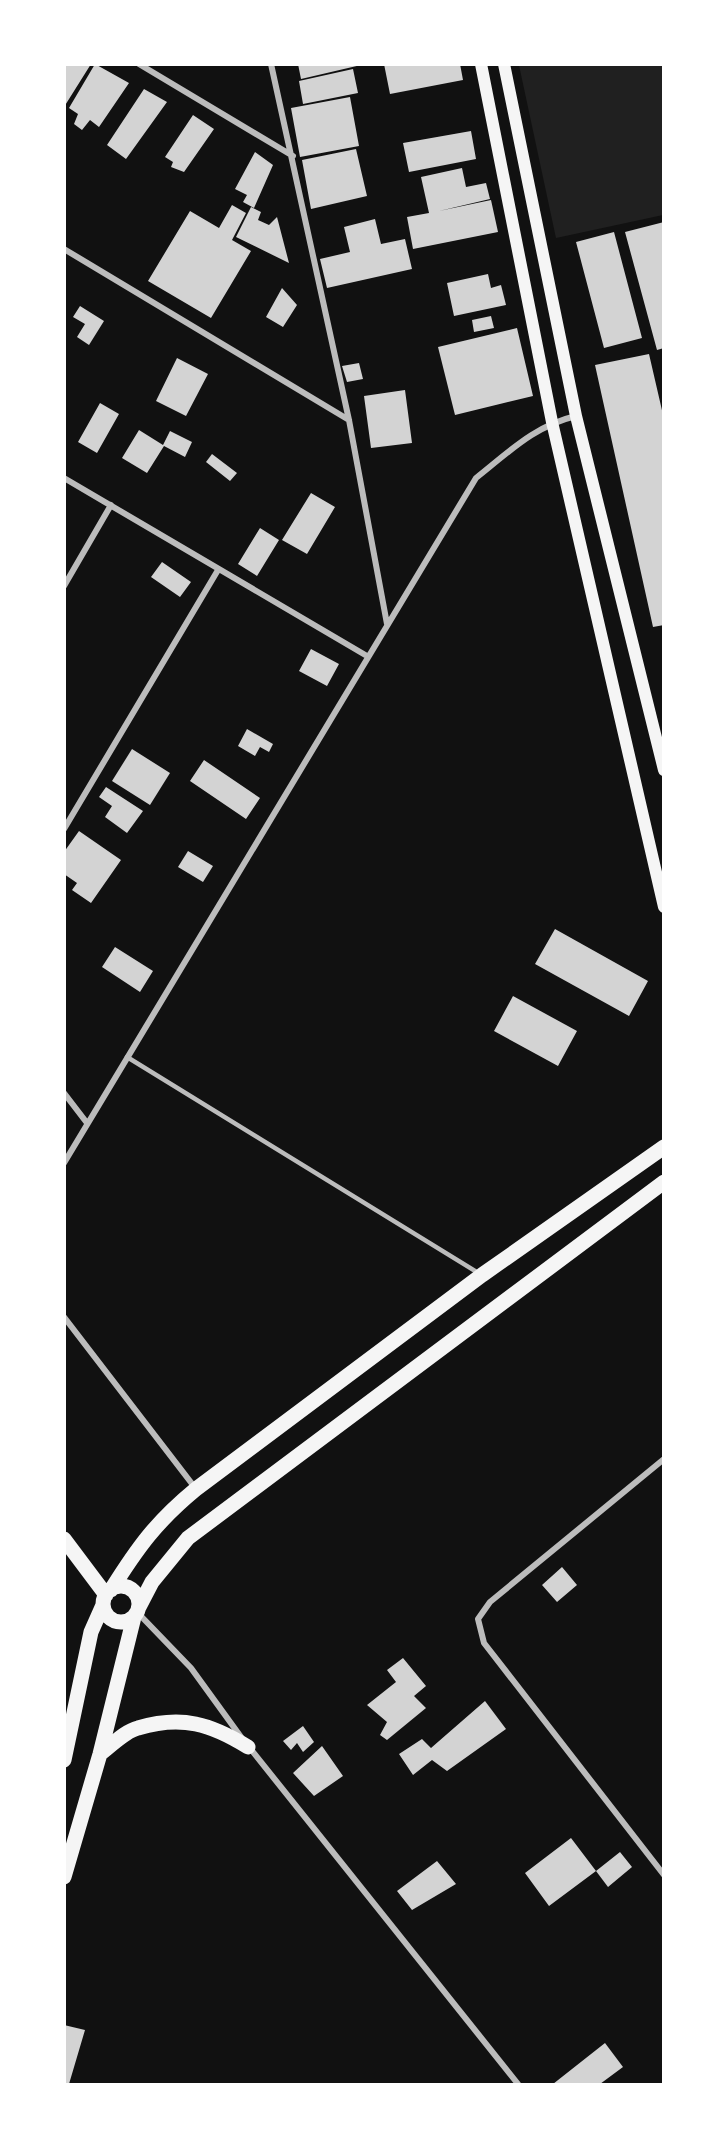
<svg xmlns="http://www.w3.org/2000/svg" width="728" height="2149" font-family="Figtree,sans-serif">
<style>
.green{fill:#202020}
.building{fill:#d3d3d3}
.lines{fill:none;stroke-linecap:round;stroke-linejoin:round}
.service{stroke:#bcbcbc;stroke-width:4.5}
.minor{stroke:#bcbcbc;stroke-width:6}
.secondary{stroke:#f5f5f5;stroke-width:12}
.primary{stroke:#f5f5f5;stroke-width:15}
</style>
<rect width="100%" height="100%" fill="#111"/>
<path class="green" d="M 519,65 L 663,65 L 663,215 L 556,238 Z"/>
<path class="building" d="M 65,64 L 91,64 L 64,107 L 64,66 Z
M 95,64 L 129,83 L 99,127 L 90,120 L 82,130 L 74,124 L 78,114 L 69,108 Z
M 298,64 L 361,64 L 361,65 L 301,79 Z
M 384,64 L 460,64 L 463,80 L 390,94 Z
M 353,69 L 358,93 L 303,104 L 299,81 Z
M 144,89 L 167,102 L 126,159 L 107,145 Z
M 350,97 L 359,146 L 300,157 L 291,108 Z
M 193,115 L 214,129 L 184,172 L 171,167 L 173,162 L 165,157 Z
M 471,131 L 476,159 L 409,172 L 403,143 Z
M 356,149 L 367,196 L 311,209 L 302,160 Z
M 255,152 L 273,165 L 254,208 L 243,202 L 247,195 L 235,189 Z
M 462,168 L 466,187 L 486,183 L 490,199 L 439,211 L 491,200 L 498,232 L 413,249 L 407,217 L 429,213 L 421,177 Z
M 232,205 L 246,213 L 232,240 L 251,251 L 211,318 L 148,281 L 190,211 L 219,228 Z
M 251,207 L 261,212 L 258,220 L 269,225 L 277,217 L 289,263 L 236,237 Z
M 375,219 L 381,244 L 405,239 L 412,269 L 327,288 L 320,259 L 350,252 L 344,227 Z
M 664,222 L 664,348 L 657,350 L 625,232 Z
M 614,232 L 642,338 L 604,348 L 576,242 Z
M 488,274 L 491,288 L 501,285 L 506,305 L 454,316 L 447,283 Z
M 282,288 L 297,305 L 283,327 L 266,317 Z
M 80,306 L 104,321 L 89,345 L 77,337 L 85,324 L 73,317 Z
M 491,316 L 494,328 L 474,332 L 472,320 Z
M 517,328 L 533,396 L 455,415 L 438,347 Z
M 649,354 L 664,419 L 664,625 L 653,627 L 595,365 Z
M 177,358 L 208,374 L 186,416 L 156,401 Z
M 359,363 L 363,379 L 347,382 L 342,366 Z
M 405,390 L 412,443 L 371,448 L 364,396 Z
M 100,403 L 119,414 L 97,453 L 78,442 Z
M 139,430 L 163,445 L 170,431 L 192,442 L 185,457 L 164,446 L 147,473 L 122,458 Z
M 212,454 L 237,473 L 230,481 L 206,462 Z
M 311,493 L 335,507 L 307,554 L 282,540 Z
M 260,528 L 279,540 L 257,576 L 238,564 Z
M 162,562 L 191,582 L 180,597 L 151,577 Z
M 311,649 L 339,664 L 327,686 L 299,671 Z
M 247,729 L 273,744 L 269,752 L 260,747 L 255,756 L 238,746 Z
M 132,749 L 170,773 L 150,805 L 112,781 Z
M 204,760 L 260,798 L 246,819 L 190,781 Z
M 106,787 L 143,811 L 127,833 L 105,817 L 112,806 L 99,797 Z
M 79,831 L 121,860 L 91,903 L 72,890 L 77,883 L 64,874 L 64,852 Z
M 188,851 L 213,866 L 203,882 L 178,867 Z
M 555,929 L 648,981 L 629,1016 L 535,964 Z
M 115,947 L 153,971 L 140,992 L 102,967 Z
M 513,996 L 577,1031 L 558,1066 L 494,1031 Z
M 562,1567 L 577,1585 L 557,1602 L 542,1585 Z
M 403,1658 L 426,1686 L 414,1696 L 426,1708 L 387,1740 L 380,1735 L 387,1722 L 367,1705 L 396,1682 L 387,1670 Z
M 485,1701 L 506,1729 L 447,1771 L 432,1760 L 413,1775 L 399,1754 L 422,1739 L 431,1748 Z
M 303,1726 L 314,1742 L 303,1752 L 297,1743 L 291,1750 L 283,1741 Z
M 322,1746 L 343,1776 L 314,1796 L 293,1773 Z
M 571,1838 L 596,1871 L 549,1906 L 525,1873 Z
M 620,1852 L 632,1867 L 608,1887 L 596,1871 Z
M 437,1861 L 456,1884 L 412,1910 L 397,1891 Z
M 64,2025 L 85,2030 L 69,2084 L 64,2084 Z
M 605,2043 L 623,2067 L 600,2084 L 553,2084 Z"/>
<g class="lines">
<path class="service" d="M 127,1057 L 480,1274"/>
<path class="minor" d="M 139,64 L 293,156
M 271,64 L 349,420 L 387,624
M 64,249 L 349,420
M 64,478 L 367,656
M 64,586 L 111,505
M 64,829 L 218,570
M 64,1093 L 87,1123
M 64,1163 L 476,478 C 509,452 534,426 576,416
M 64,1317 L 196,1489
M 664,1459 L 490,1602 L 478,1619 L 484,1643 L 664,1875
M 137,1612 L 191,1668 L 241,1737
M 249,1747 L 518,2084"/>
<path class="secondary" d="M 481,64 L 552,422 L 664,907
M 504,64 L 576,416 L 664,770"/>
<path class="primary" d="M 64,1539 L 106,1595
M103 1604a18 18 0 1 1 36 0a18 18 0 1 1-36 0Z
M 111,1590 C 138,1547 156,1522 196,1489 L 482,1275 L 664,1147
M 139,1607 L 152,1582 L 188,1538 L 664,1182
M 100,1754 C 111,1746 125,1731 138,1728 C 182,1715 211,1724 248,1747
M 64,1760 L 91,1632 L 103,1605
M 64,1877 L 100,1754 L 134,1617"/>
</g>
<rect width="728" height="2149" fill="none" stroke="#ffffff" stroke-width="132"/>
</svg>
